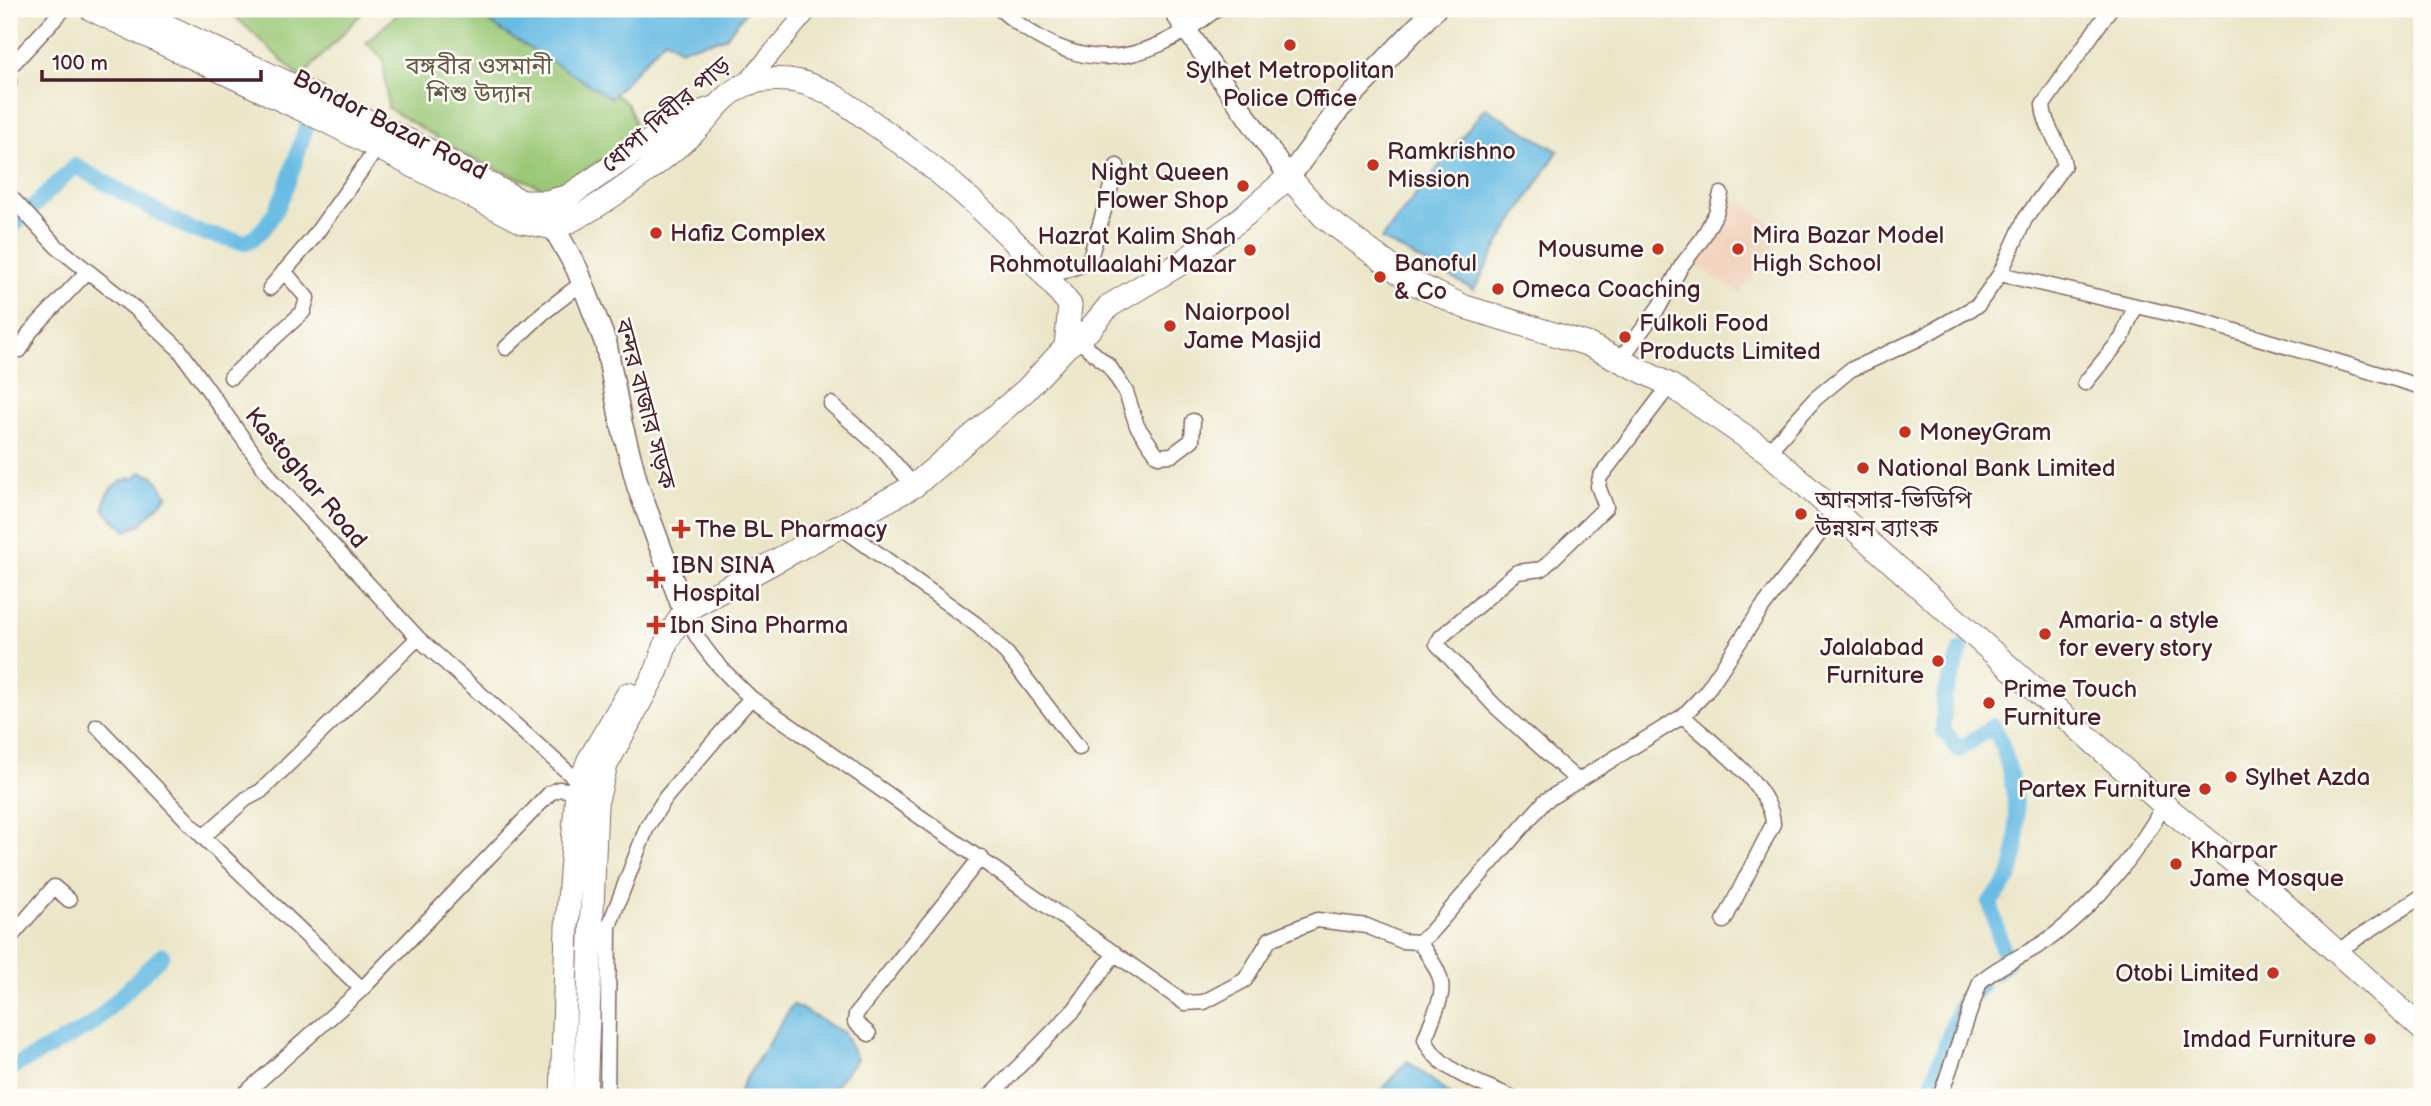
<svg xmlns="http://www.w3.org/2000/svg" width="2431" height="1106" font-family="'Balsamiq Sans','Noto Sans Bengali',sans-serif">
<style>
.built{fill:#f2d4be}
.green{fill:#9ac876;stroke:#727450;stroke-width:2}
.water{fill:#68bbe3;stroke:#596d87;stroke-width:2}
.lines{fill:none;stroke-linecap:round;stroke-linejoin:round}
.canal{stroke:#68bbe3;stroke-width:16}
.minor-casing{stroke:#826562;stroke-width:17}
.tertiary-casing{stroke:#826562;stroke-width:20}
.secondary-casing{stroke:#826562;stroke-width:22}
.primary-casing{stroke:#826562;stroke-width:24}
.trunk-casing{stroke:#826562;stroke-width:25}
.minor{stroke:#fff;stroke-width:14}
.tertiary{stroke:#fff;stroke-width:18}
.secondary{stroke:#fff;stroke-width:19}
.primary{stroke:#fff;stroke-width:21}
.trunk{stroke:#fff;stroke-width:23}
.poi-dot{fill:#c8321e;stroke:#fdfcf7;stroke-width:2.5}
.labels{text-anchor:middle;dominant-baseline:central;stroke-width:5;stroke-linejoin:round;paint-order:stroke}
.park-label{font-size:24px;fill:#665a45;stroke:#fdfcf7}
.poi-label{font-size:24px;fill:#4a1f2b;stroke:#fdfcf7;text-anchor:start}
.street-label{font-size:24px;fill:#4a1f2b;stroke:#fdfcf7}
</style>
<rect width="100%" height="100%" fill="#fdfcf7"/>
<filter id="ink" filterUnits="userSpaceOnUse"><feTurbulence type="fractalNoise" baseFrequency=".0143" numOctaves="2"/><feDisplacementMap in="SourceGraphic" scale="14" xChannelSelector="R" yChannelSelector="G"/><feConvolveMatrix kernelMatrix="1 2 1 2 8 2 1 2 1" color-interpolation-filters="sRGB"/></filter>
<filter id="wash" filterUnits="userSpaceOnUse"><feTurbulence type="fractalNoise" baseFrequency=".00686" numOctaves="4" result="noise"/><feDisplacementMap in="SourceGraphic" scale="28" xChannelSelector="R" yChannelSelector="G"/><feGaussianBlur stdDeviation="1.57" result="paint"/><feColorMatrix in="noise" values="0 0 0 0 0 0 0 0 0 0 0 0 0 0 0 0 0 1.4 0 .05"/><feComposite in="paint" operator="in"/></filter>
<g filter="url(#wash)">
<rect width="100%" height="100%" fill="#ebe6c8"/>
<path class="built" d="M 1739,199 L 1784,235 L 1740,293 L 1692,263 Z"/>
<path class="green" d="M 227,9 L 366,9 L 301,78 Z
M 403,9 L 502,9 L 628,104 L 640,137 L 550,191 L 469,157 L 388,108 L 383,58 L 366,43 Z"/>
<path class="water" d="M 473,9 L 748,9 L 725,38 L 680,49 L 665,39 L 611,98 L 502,31 Z
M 1485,108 L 1558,151 L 1499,243 L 1474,290 L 1381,239 Z
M 141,472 L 154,476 L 167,496 L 140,525 L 126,531 L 104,510 C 103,492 117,478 135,478 Z
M 793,1004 L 844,1033 L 857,1059 L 826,1097 L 738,1097 L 743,1083 Z
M 1407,1061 L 1451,1095 L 1449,1097 L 1375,1097 Z"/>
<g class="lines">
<path class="canal" d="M 9,230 L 75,166 L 191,230 L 246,243 C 283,221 292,165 306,128
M 1961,649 L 1944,697 L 1943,730 L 1959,750 L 1993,726 C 2013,760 2025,839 2010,876 C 2006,885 1996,894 1990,902 L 2006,963 L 1996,972
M 9,1069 L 92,1025 L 162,955
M 1927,1097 L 1960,1006 L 1980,987"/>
</g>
</g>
<g filter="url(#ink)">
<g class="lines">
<defs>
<path id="minor" d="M 1000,9 C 1078,77 1139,69 1217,9
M 9,68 L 64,9
M 9,79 L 9,84
M 9,195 L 56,246 L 138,311 L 179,349 L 274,482 L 418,638 L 579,782
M 2000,274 L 2205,322 L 2422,387
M 1048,277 L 1081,265 L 1090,258 L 1117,166
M 270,288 L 312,239 L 378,147
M 1077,339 L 1109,366 L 1126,392 L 1137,426 L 1158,456 L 1172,455 L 1192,440 L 1193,421
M 506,348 L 543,313 L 582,283
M 20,350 L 30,332 L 86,273
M 1620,360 L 1659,307 L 1682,265 L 1702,239 L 1716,213 L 1721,194
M 231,377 L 303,312 L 307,298 L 284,271
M 2085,383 L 2122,338 L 2135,306
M 831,404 L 884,451 L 914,486
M 1768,452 L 1815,399 L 1850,370 L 1916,340 L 1978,305 L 2000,274 L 2025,219 L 2064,165 C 2061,142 2044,127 2043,105 L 2110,9
M 841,527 L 977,625 L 1007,654 L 1079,748
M 684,611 C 699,648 723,671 751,698 L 1185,1003 L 1204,1002 L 1245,980 L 1270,939 L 1317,920 L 1367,926 L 1402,941 L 1419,942 L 1430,933 L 1545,801 L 1683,716 L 1706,692 L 1762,608 L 1836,512
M 1683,716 C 1710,742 1772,785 1773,824 L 1724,921
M 97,726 L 203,837 L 362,989
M 1578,781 L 1494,705 L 1437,644 L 1441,637 L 1517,572 L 1542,569 L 1606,507 L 1598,486 L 1600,477 L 1670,385
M 203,837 L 246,799 L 261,791 L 418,638
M 9,939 L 54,887 L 69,900
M 1419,942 C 1453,989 1443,989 1425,1039 C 1437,1071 1482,1083 1511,1097
M 2336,952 L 2422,896
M 869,1034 L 855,1022 L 856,1014 L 981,857
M 241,1097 L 362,989 L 550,793 L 559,789 L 577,791
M 607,1097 L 609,926 L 647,827 L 666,797 L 751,698
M 989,1097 L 1075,1009 L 1115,953
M 1940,1097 L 1980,982 C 2002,962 2030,954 2053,936 C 2097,903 2137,854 2164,805"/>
<path id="tertiary" d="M 744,86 L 809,9"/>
<path id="secondary" d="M 1172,9 L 1289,177"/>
<path id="primary" d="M 1289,177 L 1339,109 L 1435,9
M 563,198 L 554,228 L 577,269 L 606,344 L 621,422 L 638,487 L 684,611"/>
<path id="trunk" d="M 91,9 L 322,119 L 523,222 L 554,228
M 131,9 L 426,149 L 522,202 L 553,227
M 522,202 L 546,202 L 567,197 L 684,118 L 713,108
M 554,228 C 596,212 660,163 694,132 C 710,117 723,94 745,85 C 765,77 793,78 813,86 C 838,95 858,113 880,128 C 952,179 1016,236 1070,305 L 1066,347
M 562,1097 L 567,927 L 577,791 L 589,760 L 628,694
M 585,1097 L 596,804 L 606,765 L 657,670 L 667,641 L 684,611 L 914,486 L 1026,390 L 1066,347 L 1089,330 L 1109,306 L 1178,265 L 1238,221 L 1289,177 L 1324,217 L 1412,282 L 1465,307 L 1587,344 L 1670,385 L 1768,452 L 2164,805 L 2266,888 L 2422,1029"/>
</defs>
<use href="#minor" class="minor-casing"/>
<use href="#tertiary" class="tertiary-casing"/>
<use href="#secondary" class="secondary-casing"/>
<use href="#primary" class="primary-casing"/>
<use href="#trunk" class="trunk-casing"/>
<use href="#minor" class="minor"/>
<use href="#tertiary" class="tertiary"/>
<use href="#secondary" class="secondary"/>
<use href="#primary" class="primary"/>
<use href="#trunk" class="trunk"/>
</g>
</g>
<g class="poi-dot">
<circle cx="1290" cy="45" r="7"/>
<circle cx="1373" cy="165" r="7"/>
<circle cx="1243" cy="186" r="7"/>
<circle cx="656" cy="233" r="7"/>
<circle cx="1658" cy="249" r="7"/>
<circle cx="1738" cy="249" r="7"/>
<circle cx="1250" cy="250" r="7"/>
<circle cx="1380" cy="277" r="7"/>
<circle cx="1498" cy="289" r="7"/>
<circle cx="1170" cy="326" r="7"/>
<circle cx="1625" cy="337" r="7"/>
<circle cx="1905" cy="432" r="7"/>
<circle cx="1863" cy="468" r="7"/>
<circle cx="1801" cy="514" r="7"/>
<path d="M677.5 518.5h7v7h7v7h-7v7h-7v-7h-7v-7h7z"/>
<path d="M652.5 568.5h7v7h7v7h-7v7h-7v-7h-7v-7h7z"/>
<path d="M652.5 614.5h7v7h7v7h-7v7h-7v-7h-7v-7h7z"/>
<circle cx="2045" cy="634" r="7"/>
<circle cx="1938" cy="661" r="7"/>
<circle cx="1989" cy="703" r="7"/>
<circle cx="2231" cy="777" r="7"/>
<circle cx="2205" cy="789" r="7"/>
<circle cx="2176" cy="864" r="7"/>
<circle cx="2273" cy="973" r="7"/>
<circle cx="2370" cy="1039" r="7"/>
</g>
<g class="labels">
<g class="park-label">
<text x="479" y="66">বঙ্গবীর ওসমানী<tspan x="479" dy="28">শিশু উদ্যান</tspan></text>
</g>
<g class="poi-label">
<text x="1290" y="70" text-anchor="middle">Sylhet Metropolitan<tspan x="1290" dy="28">Police Office</tspan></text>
<text x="1387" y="151">Ramkrishno<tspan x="1387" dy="28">Mission</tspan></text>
<text x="1229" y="172" text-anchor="end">Night Queen<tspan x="1229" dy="28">Flower Shop</tspan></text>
<text x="670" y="233">Hafiz Complex</text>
<text x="1752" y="235">Mira Bazar Model<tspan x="1752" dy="28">High School</tspan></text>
<text x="1236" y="236" text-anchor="end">Hazrat Kalim Shah<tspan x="1236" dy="28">Rohmotullaalahi Mazar</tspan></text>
<text x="1644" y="249" text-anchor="end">Mousume</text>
<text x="1394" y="263">Banoful<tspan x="1394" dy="28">&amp; Co</tspan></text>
<text x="1512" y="289">Omeca Coaching</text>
<text x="1184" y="312">Naiorpool<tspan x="1184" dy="28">Jame Masjid</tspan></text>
<text x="1639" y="323">Fulkoli Food<tspan x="1639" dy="28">Products Limited</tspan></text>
<text x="1919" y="432">MoneyGram</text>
<text x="1877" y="468">National Bank Limited</text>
<text x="1815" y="500">আনসার-ভিডিপি<tspan x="1815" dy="28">উন্নয়ন ব্যাংক</tspan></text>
<text x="695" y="529">The BL Pharmacy</text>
<text x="672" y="565">IBN SINA<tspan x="672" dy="28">Hospital</tspan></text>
<text x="2059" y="620">Amaria- a style<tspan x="2059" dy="28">for every story</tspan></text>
<text x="670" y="625">Ibn Sina Pharma</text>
<text x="1924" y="647" text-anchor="end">Jalalabad<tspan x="1924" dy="28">Furniture</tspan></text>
<text x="2003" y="689">Prime Touch<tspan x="2003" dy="28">Furniture</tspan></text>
<text x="2245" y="777">Sylhet Azda</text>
<text x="2191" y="789" text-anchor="end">Partex Furniture</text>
<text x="2190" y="850">Kharpar<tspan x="2190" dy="28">Jame Mosque</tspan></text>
<text x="2259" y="973" text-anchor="end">Otobi Limited</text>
<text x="2356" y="1039" text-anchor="end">Imdad Furniture</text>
</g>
<g class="street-label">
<text transform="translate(666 115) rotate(-41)">ধোপা দিঘীর পাড়</text>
<text transform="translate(390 125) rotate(27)">Bondor Bazar Road</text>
<text transform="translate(645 404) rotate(75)">বন্দর বাজার সড়ক</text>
<text transform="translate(306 478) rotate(50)">Kastoghar Road</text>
</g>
</g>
<rect width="2431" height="1106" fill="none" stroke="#fdfcf7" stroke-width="35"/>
<path d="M42 70v10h219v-10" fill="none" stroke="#4a1f2b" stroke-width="3.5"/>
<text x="52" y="70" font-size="21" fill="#4a1f2b" stroke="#fdfcf7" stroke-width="5" paint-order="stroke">100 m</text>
</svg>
